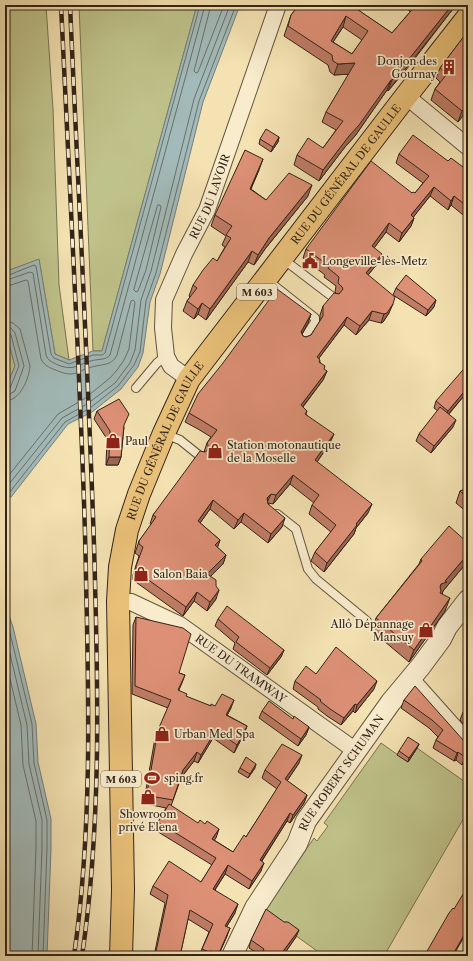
<svg xmlns="http://www.w3.org/2000/svg" width="473" height="961" font-family="'Libre Caslon Text',serif">
<style>
.green{fill:#bfc28a;stroke:#797352}
.water{fill:#a2bab9;stroke:#767e79}
.lines{fill:none;stroke-linecap:round;stroke-linejoin:round}
.shore{stroke:#6a6f69;stroke-width:1}
.service-casing{stroke:#63543f;stroke-width:10}
.minor-casing{stroke:#63543f;stroke-width:18}
.tertiary-casing{stroke:#63543f;stroke-width:22}
.primary-casing{stroke:#332419;stroke-width:24}
.service{stroke:#f8eccd;stroke-width:8}
.minor{stroke:#f8eccd;stroke-width:16}
.tertiary{stroke:#f8eccd;stroke-width:20}
.primary{stroke:#eac179;stroke-width:22}
.rail-casing{stroke:#332419;stroke-width:4.5}
.rail{stroke:#f8eccd;stroke-width:3;stroke-dasharray:9;stroke-linecap:butt}
.wall{fill:#be7c65;stroke:#332419;fill-rule:evenodd}
.shaded-wall{fill:#9b6553;stroke:#332419}
.building{fill:#dd9076;stroke:#332419;fill-rule:evenodd}
.labels{text-anchor:middle;dominant-baseline:central;stroke-width:3.5;stroke-linejoin:round;paint-order:stroke}
.shield{fill:#f8eccd;stroke:#6e604f;stroke-width:1}
.shield-label{font-size:10px;font-weight:bold;fill:#332419}
.poi-label{font-size:11px;fill:#332419;stroke:#f8eccd;text-anchor:start}
.street-label{font-size:11px;fill:#332419;stroke:#f8eccd}
</style>
<rect width="100%" height="100%" fill="#f4e2b2"/>
<filter id="stains"><feTurbulence type="fractalNoise" baseFrequency=".005" numOctaves="4"/><feColorMatrix values="0 0 0 0 .2 0 0 0 0 .09 0 0 0 0 .02 0 0 0 .5 -.17"/></filter>
<radialGradient id="worn" r=".72"><stop offset=".6" stop-color="#630" stop-opacity="0"/><stop offset="1" stop-color="#630" stop-opacity=".3"/></radialGradient>
<path class="green" d="M 5,5 L 46,5 L 53,109 L 59,285 L 69,360 L 55,354 L 39,260 L 7,271 L 5,262 Z
M 79,5 L 197,5 L 102,351 L 93,351 Z
M 5,329 L 15,366 L 5,390 Z
M 381,743 L 408,762 L 417,748 L 468,784 L 468,811 L 384,956 L 324,956 L 263,912 L 314,838 L 317,841 L 328,826 L 324,823 Z"/>
<path class="water" d="M 197,5 L 240,5 L 203,102 L 160,274 L 150,302 L 143,353 L 138,367 L 121,389 L 92,412 L 68,424 L 11,497 L 5,498 L 5,390 L 15,366 L 5,329 L 5,262 L 7,271 L 39,259 L 55,354 L 69,360 L 93,351 L 102,351 Z
M 5,604 L 13,627 L 36,724 L 38,762 L 51,819 L 51,848 L 47,956 L 5,956 Z"/>
<g class="lines">
<path class="shore" d="M 211,5 L 194,71 L 196,73 L 198,72 L 224,5
M 158,205 L 160,205 L 161,207 L 146,270 L 138,291 L 136,292 L 134,290 Z
M 5,274 L 9,275 L 34,265 L 36,266 L 51,354 L 54,358 L 69,364 L 93,355 L 102,355 L 105,353 L 200,5
M 5,279 L 10,279 L 30,272 L 33,273 L 46,355 C 48,361 52,362 58,365 C 76,372 78,363 95,360 C 101,359 105,360 110,355 L 205,5
M 5,285 L 11,285 L 26,280 L 28,281 L 41,359 C 44,365 48,367 53,369 C 78,380 75,370 96,366 C 105,364 112,365 117,355 L 131,301 L 133,300 L 135,302 L 129,349 L 124,360 L 117,370 L 110,378 L 84,399 L 58,414 L 5,480
M 5,321 L 13,323 L 20,329 L 30,366 C 29,379 20,401 5,401
M 5,327 L 11,328 L 15,333 L 24,366 L 15,391 L 10,394 L 5,395
M 5,332 L 8,332 L 11,335 L 19,366 L 10,388 L 5,390
M 5,489 L 62,418 L 87,404 L 115,383 L 130,363 L 135,350 L 141,300 L 151,271 L 194,99 L 230,5
M 5,494 L 9,493 L 65,422 L 90,408 L 118,386 L 134,365 L 140,352 L 146,301 L 156,273 L 199,101 L 236,5
M 5,617 L 9,629 L 32,724 L 34,763 L 47,820 L 47,848 L 43,956
M 5,633 L 27,725 L 29,764 L 42,820 L 42,848 L 38,956
M 5,658 L 21,725 L 23,765 L 36,821 L 36,848 L 32,956"/>
<defs>
<path id="service" d="M 283,259 L 334,298
M 267,280 L 315,318 L 315,322 L 303,341
M 136,388 L 157,363 L 166,356
M 165,434 L 180,440 L 200,456
M 277,514 L 296,529 L 308,569 L 316,579 L 367,621"/>
<g id="minor">
<path d="M 406,96 L 468,147"/>
<path id="s1" d="M 189,379 L 171,366 L 166,356 L 163,328 L 164,300 L 184,254 L 207,210 L 278,5"/>
<path id="s2" d="M 118,601 L 131,602 L 180,625 L 356,751"/>
<path d="M 411,679 L 468,743"/>
</g>
<g id="tertiary">
<path id="s3" d="M 232,956 L 255,908 L 297,844 L 306,821 L 391,702 L 421,666 L 441,639 L 447,627 L 468,600"/>
</g>
<g id="primary">
<path id="s4" d="M 121,956 L 123,890 L 118,601 L 120,567 L 127,530 L 139,494 L 164,433 L 189,379 L 406,96 L 468,17"/>
</g>
</defs>
<use href="#service" class="service-casing"/>
<use href="#minor" class="minor-casing"/>
<use href="#tertiary" class="tertiary-casing"/>
<use href="#primary" class="primary-casing"/>
<use href="#service" class="service"/>
<use href="#minor" class="minor"/>
<use href="#tertiary" class="tertiary"/>
<use href="#primary" class="primary"/>
<defs>
<path id="rail" d="M 61,5 C 67,121 72,238 78,354 C 81,429 85,504 86,579 C 89,704 92,831 74,956
M 70,5 C 78,185 88,365 94,545 C 98,681 102,821 82,956"/>
</defs>
<use href="#rail" class="rail-casing"/>
<use href="#rail" class="rail"/>
</g>
<path class="wall" d="M 299,5 L 352,5 L 352,6 L 392,33 L 410,12 L 406,5 L 456,5 L 406,70 L 388,91 L 387,90 L 355,136 L 345,147 L 319,181 L 294,165 L 297,155 L 323,148 L 336,130 L 322,122 L 326,112 L 349,74 L 334,75 L 330,72 L 328,65 L 284,36 L 291,15 ZM 343,27 L 362,40 L 352,54 L 333,42 Z
M 468,31 L 468,109 L 458,122 L 431,100 L 435,89 L 440,82 L 436,78 L 440,68 Z
M 279,137 L 278,142 L 271,152 L 259,144 L 260,139 Z
M 399,154 L 448,161 L 463,167 L 468,165 L 468,219 L 451,205 L 448,210 L 430,196 L 413,217 L 414,218 L 411,226 L 399,242 L 386,232 L 374,248 L 378,263 L 368,275 L 389,313 L 383,322 L 381,323 L 369,320 L 356,335 L 344,325 L 319,358 L 320,362 L 324,370 L 327,371 L 323,380 L 303,407 L 307,411 L 306,414 L 330,443 L 317,462 L 368,513 L 356,528 L 354,534 L 324,572 L 311,561 L 315,552 L 331,532 L 309,514 L 312,505 L 314,503 L 290,484 L 273,504 L 268,503 L 282,527 L 268,543 L 241,522 L 234,529 L 210,509 L 200,523 L 220,540 L 217,547 L 226,555 L 223,564 L 210,576 L 216,599 L 207,611 L 194,601 L 183,616 L 133,580 L 133,575 L 139,556 L 135,553 L 139,541 L 151,525 L 150,524 L 153,515 L 204,452 L 207,443 L 211,437 L 198,429 L 185,422 L 189,413 L 311,314 L 308,323 L 302,334 L 303,336 L 306,337 L 311,335 L 320,321 L 320,315 L 323,306 L 337,294 L 335,292 L 336,286 L 324,277 L 325,275 L 303,258 L 306,249 L 412,193 L 415,193 L 423,183 L 396,163 Z
M 259,170 L 251,189 L 266,200 L 308,196 L 265,249 L 254,265 L 248,262 L 206,320 L 198,314 L 194,319 L 183,311 L 187,301 L 190,297 L 189,296 L 193,285 L 217,261 L 225,247 L 222,245 L 226,236 L 211,226 L 215,215 Z
M 396,288 L 434,307 L 426,316 L 393,295 Z
M 468,391 L 449,414 L 453,427 L 431,453 L 416,441 L 419,434 L 438,411 L 434,408 L 436,401 Z
M 97,411 L 124,427 L 121,457 L 118,465 L 106,465 L 107,439 L 94,419 Z
M 468,488 L 468,513 L 456,503 L 460,491 Z
M 468,518 L 468,531 L 464,528 Z
M 468,543 L 468,561 L 443,591 L 442,594 L 445,611 L 409,662 L 372,631 L 376,618 L 419,564 L 421,559 Z
M 136,617 L 179,673 L 185,675 L 182,683 L 179,690 L 186,697 L 211,706 L 231,708 L 227,715 L 247,726 L 244,734 L 234,753 L 213,738 L 198,763 L 194,761 L 181,778 L 171,806 L 216,838 L 214,840 L 233,852 L 246,837 L 277,789 L 262,778 L 265,770 L 299,763 L 287,781 L 307,795 L 304,803 L 290,823 L 287,821 L 262,861 L 261,871 L 249,889 L 225,874 L 215,890 L 235,913 L 227,926 L 227,936 L 218,956 L 199,956 L 209,932 L 188,919 L 180,956 L 154,956 L 165,903 L 150,894 L 153,886 L 201,882 L 212,865 L 155,830 L 158,822 L 166,808 L 147,804 L 147,802 L 144,801 L 155,738 L 168,708 L 132,694 L 133,625 Z
M 218,619 L 284,650 L 281,657 L 267,675 L 233,649 L 235,643 L 215,626 Z
M 316,674 L 374,689 L 355,713 L 353,711 L 341,725 L 327,716 L 318,709 L 318,707 L 293,689 L 295,681 Z
M 468,681 L 468,692 L 465,690 Z
M 404,700 L 468,744 L 468,765 L 464,762 L 462,765 L 456,760 L 454,761 L 433,748 L 436,740 L 438,737 L 429,728 L 401,708 Z
M 468,706 L 468,730 L 460,720 L 463,712 Z
M 262,711 L 293,719 L 309,727 L 306,735 L 298,746 L 259,718 Z
M 419,744 L 417,748 L 408,762 L 397,755 L 399,751 Z
M 240,768 L 255,768 L 248,778 L 238,772 Z
M 296,937 L 283,955 L 260,955 L 249,948 L 251,940 Z"/>
<path class="shaded-wall" d="M 452,5 L 456,5 L 388,91 L 392,80 Z
M 346,16 L 343,27 L 327,51 L 331,41 Z
M 355,63 L 351,74 L 334,75 L 338,64 Z
M 391,80 L 387,90 L 355,136 L 345,147 L 319,181 L 323,170 Z
M 468,104 L 468,109 L 458,122 L 462,111 Z
M 279,137 L 278,142 L 271,152 L 273,147 Z
M 263,159 L 259,170 L 246,199 L 250,189 Z
M 312,185 L 308,196 L 265,249 L 254,265 L 258,255 L 269,238 Z
M 434,187 L 430,196 L 408,224 L 411,215 Z
M 454,196 L 451,205 L 448,210 L 451,201 Z
M 414,218 L 411,226 L 399,242 L 402,233 Z
M 389,223 L 386,232 L 369,255 L 372,246 Z
M 252,251 L 248,262 L 206,320 L 210,309 Z
M 382,254 L 378,263 L 362,282 L 366,273 Z
M 436,300 L 434,307 L 426,316 L 428,310 Z
M 202,303 L 198,314 L 194,319 L 198,309 Z
M 393,304 L 389,313 L 383,322 L 381,323 L 384,314 Z
M 372,311 L 369,320 L 356,335 L 360,326 Z
M 311,314 L 308,323 L 298,341 L 301,332 Z
M 347,317 L 344,325 L 313,366 L 317,357 Z
M 327,371 L 323,380 L 297,414 L 301,405 Z
M 468,387 L 468,391 L 446,417 L 448,411 Z
M 456,420 L 453,427 L 431,453 L 434,446 Z
M 334,434 L 330,443 L 312,469 L 315,460 Z
M 109,457 L 121,457 L 118,465 L 106,465 Z
M 293,475 L 290,484 L 273,504 L 276,495 Z
M 271,494 L 267,503 L 267,498 Z
M 213,500 L 210,509 L 195,530 L 198,521 Z
M 372,504 L 368,513 L 356,528 L 354,534 L 324,572 L 327,563 L 356,524 Z
M 244,513 L 241,522 L 234,529 L 238,520 Z
M 285,518 L 282,527 L 268,543 L 271,534 Z
M 220,540 L 217,549 L 215,545 Z
M 468,554 L 468,561 L 443,591 L 442,595 L 437,597 L 441,584 L 445,581 Z
M 226,555 L 223,564 L 204,583 L 207,574 Z
M 219,590 L 216,599 L 207,611 L 210,602 Z
M 197,592 L 194,601 L 183,616 L 186,607 Z
M 450,598 L 445,611 L 409,662 L 414,650 Z
M 284,650 L 281,657 L 267,675 L 270,668 Z
M 377,681 L 374,689 L 355,713 L 357,705 Z
M 234,700 L 231,708 L 223,723 L 226,715 Z
M 355,704 L 353,711 L 341,725 L 344,718 Z
M 247,726 L 244,734 L 234,753 L 237,745 Z
M 309,727 L 306,735 L 298,746 L 301,739 Z
M 216,730 L 213,738 L 198,763 L 201,755 Z
M 419,744 L 417,748 L 408,762 L 409,758 Z
M 197,752 L 194,761 L 180,779 L 183,770 Z
M 458,752 L 456,760 L 454,761 L 457,753 Z
M 467,754 L 464,762 L 462,765 L 465,757 Z
M 302,755 L 299,763 L 282,788 L 285,779 Z
M 256,764 L 255,768 L 248,778 L 250,774 Z
M 307,795 L 304,803 L 290,823 L 293,815 Z
M 290,813 L 287,821 L 257,868 L 260,860 Z
M 219,829 L 216,838 L 209,847 L 212,839 Z
M 264,863 L 261,871 L 249,889 L 252,881 Z
M 228,865 L 225,874 L 210,897 L 213,889 Z
M 238,904 L 235,913 L 222,934 L 225,926 Z
M 230,928 L 227,936 L 218,956 L 219,953 Z
M 468,928 L 468,930 L 453,956 L 452,956 Z
M 299,930 L 296,937 L 283,956 L 281,954 Z"/>
<path class="building" d="M 299,5 L 351,5 L 392,33 L 416,5 L 452,5 L 409,59 L 392,80 L 391,80 L 359,125 L 349,136 L 323,170 L 297,155 L 308,138 L 323,148 L 343,121 L 326,112 L 355,63 L 338,64 L 333,61 L 332,55 L 288,26 L 291,15 ZM 346,16 L 368,31 L 352,54 L 331,41 Z
M 468,31 L 468,104 L 462,111 L 435,89 L 447,74 L 440,68 Z
M 266,129 L 279,137 L 273,147 L 260,139 Z
M 413,135 L 448,161 L 451,158 L 463,167 L 466,163 L 468,165 L 468,207 L 454,196 L 451,201 L 434,187 L 411,215 L 414,218 L 402,233 L 389,223 L 372,246 L 382,254 L 366,273 L 395,297 L 393,304 L 387,313 L 384,314 L 372,311 L 360,326 L 347,317 L 317,357 L 320,360 L 319,362 L 325,366 L 324,369 L 327,371 L 301,405 L 307,411 L 305,414 L 334,434 L 315,460 L 372,504 L 356,524 L 357,525 L 327,563 L 315,552 L 336,525 L 312,505 L 319,495 L 293,475 L 276,495 L 271,494 L 267,498 L 268,504 L 285,518 L 271,534 L 244,513 L 238,520 L 213,500 L 198,521 L 220,540 L 215,545 L 226,555 L 207,574 L 216,580 L 216,586 L 219,590 L 210,602 L 197,592 L 186,607 L 136,571 L 136,566 L 143,547 L 139,544 L 139,541 L 156,517 L 153,515 L 200,451 L 205,452 L 208,450 L 208,445 L 207,443 L 217,430 L 201,420 L 189,413 L 198,394 L 223,363 L 277,289 L 311,314 L 301,332 L 303,336 L 306,337 L 311,335 L 323,316 L 323,306 L 334,293 L 339,294 L 343,289 L 342,287 L 338,283 L 339,277 L 328,268 L 329,266 L 306,249 L 371,161 L 412,193 L 413,192 L 415,193 L 429,176 L 399,154 Z
M 245,150 L 263,159 L 250,189 L 266,200 L 289,173 L 312,185 L 269,238 L 258,255 L 252,251 L 210,309 L 202,303 L 198,309 L 187,301 L 197,288 L 193,285 L 203,270 L 213,258 L 217,261 L 231,238 L 226,235 L 232,226 L 215,215 Z
M 406,275 L 436,300 L 428,310 L 396,288 Z
M 468,364 L 468,387 L 448,411 L 436,401 Z
M 119,399 L 129,414 L 124,425 L 121,457 L 109,457 L 110,431 L 97,411 Z
M 440,407 L 456,420 L 434,446 L 419,434 Z
M 468,488 L 468,498 L 460,491 Z
M 449,526 L 468,543 L 468,554 L 445,581 L 447,582 L 441,584 L 440,587 L 441,591 L 440,593 L 450,598 L 414,650 L 376,618 L 422,561 L 421,559 Z
M 227,606 L 284,650 L 270,668 L 236,642 L 239,637 L 218,619 Z
M 136,617 L 183,628 L 191,634 L 179,673 L 185,675 L 178,690 L 187,694 L 186,696 L 211,706 L 211,704 L 215,706 L 222,694 L 234,700 L 226,715 L 247,726 L 237,745 L 216,730 L 201,755 L 197,752 L 183,770 L 173,800 L 150,796 L 150,794 L 147,793 L 158,730 L 171,700 L 135,686 Z
M 336,647 L 377,681 L 357,705 L 355,704 L 344,718 L 330,709 L 320,701 L 321,700 L 295,681 L 306,666 L 316,674 Z
M 415,686 L 464,741 L 468,744 L 468,755 L 467,754 L 465,757 L 458,752 L 457,753 L 436,740 L 443,730 L 432,720 L 404,700 Z
M 269,701 L 293,719 L 294,716 L 309,727 L 301,739 L 262,711 Z
M 468,706 L 468,718 L 463,712 Z
M 408,737 L 419,744 L 409,758 L 399,751 Z
M 282,744 L 302,755 L 285,779 L 307,795 L 293,815 L 290,813 L 260,860 L 264,863 L 252,881 L 228,865 L 213,889 L 238,904 L 225,926 L 230,928 L 219,953 L 210,951 L 209,952 L 202,949 L 213,924 L 190,910 L 180,956 L 155,956 L 168,895 L 153,886 L 169,861 L 201,882 L 216,858 L 158,822 L 169,804 L 198,823 L 200,820 L 205,824 L 207,821 L 219,829 L 212,839 L 233,852 L 244,835 L 246,837 L 281,782 L 265,770 Z
M 246,757 L 256,764 L 250,774 L 240,768 Z
M 468,886 L 468,928 L 452,956 L 422,956 L 424,953 L 426,953 L 449,913 L 453,908 L 454,909 Z
M 266,909 L 284,922 L 288,922 L 299,930 L 281,954 L 284,956 L 260,956 L 264,949 L 251,940 Z"/>
<defs>
<symbol id="building-bare" viewBox="-9 -9 18 18"><path d="M-4-6H4V6H1V3H-1V6H-4ZM-2.5-4.3h1.7v1.8h-1.7ZM.8-4.3h1.7v1.8H.8ZM-2.5-1h1.7V.8h-1.7ZM.8-1h1.7V.8H.8Z" fill="#8f2418" stroke="#f8eccd" stroke-width="2.5" paint-order="stroke"/></symbol>
<symbol id="civic-bare" viewBox="-9 -9 18 18"><path d="M-.6-6.5H3V-4.5H.6V-3L4-1V1h2V6H-6V1h2V-1L-.6-3ZM-1.2 2.5V6h2.4V2.5Z" fill="#8f2418" stroke="#f8eccd" stroke-width="2.5" paint-order="stroke"/></symbol>
<symbol id="shop-bare" viewBox="-9 -9 18 18"><path d="M-5-2.5h2.3a2.7 3.5 0 0 1 5.4 0H5L5.5 6h-11ZM-1.5-2.5h3a1.5 2.3 0 0 0-3 0Z" fill="#8f2418" stroke="#f8eccd" stroke-width="2.5" paint-order="stroke"/></symbol>
<symbol id="stadium-bare" viewBox="-9 -9 18 18"><path d="M0-5a6.5 5 0 1 0 0 10a6.5 5 0 1 0 0-10ZM-3.5-1.8h7v3.6h-7Z" fill="#8f2418" stroke="#f8eccd" stroke-width="2.5" paint-order="stroke"/></symbol>
</defs>
<g fill-rule="evenodd">
<use href="#building-bare" x="438" y="56" width="22" height="22"/>
<use href="#civic-bare" x="299" y="250" width="22" height="22"/>
<use href="#shop-bare" x="102" y="430" width="22" height="22"/>
<use href="#shop-bare" x="204" y="440" width="22" height="22"/>
<use href="#shop-bare" x="130" y="563" width="22" height="22"/>
<use href="#shop-bare" x="415" y="619" width="22" height="22"/>
<use href="#shop-bare" x="151" y="723" width="22" height="22"/>
<use href="#stadium-bare" x="141" y="767" width="22" height="22"/>
<use href="#shop-bare" x="137" y="786" width="22" height="22"/>
</g>
<g class="labels">
<g class="shield">
<rect x="237" y="284" width="40" height="16" rx="3"/>
<rect x="101" y="771" width="40" height="16" rx="3"/>
</g>
<g class="shield-label">
<text x="257" y="292">M 603</text>
<text x="121" y="779">M 603</text>
</g>
<g class="poi-label">
<text x="437" y="61" text-anchor="end">Donjon des<tspan x="437" dy="13">Gournay</tspan></text>
<text x="322" y="261">Longeville-lès-Metz</text>
<text x="125" y="441">Paul</text>
<text x="227" y="445">Station motonautique<tspan x="227" dy="13">de la Moselle</tspan></text>
<text x="153" y="574">Salon Baia</text>
<text x="414" y="624" text-anchor="end">Allô Dépannage<tspan x="414" dy="13">Mansuy</tspan></text>
<text x="174" y="734">Urban Med Spa</text>
<text x="164" y="778">sping.fr</text>
<text x="148" y="814" text-anchor="middle">Showroom<tspan x="148" dy="13">privé Elena</tspan></text>
</g>
<g class="street-label">
<text stroke="none"><textPath href="#s4" startOffset="848">RUE DU GÉNÉRAL DE GAULLE</textPath></text>
<text stroke="none"><textPath href="#s1" startOffset="203">RUE DU LAVOIR</textPath></text>
<text stroke="none"><textPath href="#s4" startOffset="524">RUE DU GÉNÉRAL DE GAULLE</textPath></text>
<text stroke="none"><textPath href="#s2" startOffset="142">RUE DU TRAMWAY</textPath></text>
<text stroke="none"><textPath href="#s3" startOffset="214">RUE ROBERT SCHUMAN</textPath></text>
</g>
</g>
<rect width="473" height="961" fill="none" stroke="#f4e2b2" stroke-width="20"/>
<rect x="6" y="6" width="461" height="949" fill="none" stroke="#332419" stroke-width="2"/>
<rect x="10" y="10" width="453" height="941" fill="none" stroke="#332419"/>
<rect width="100%" height="100%" filter="url(#stains)"/>
<rect width="100%" height="100%" fill="url(#worn)"/>
</svg>
